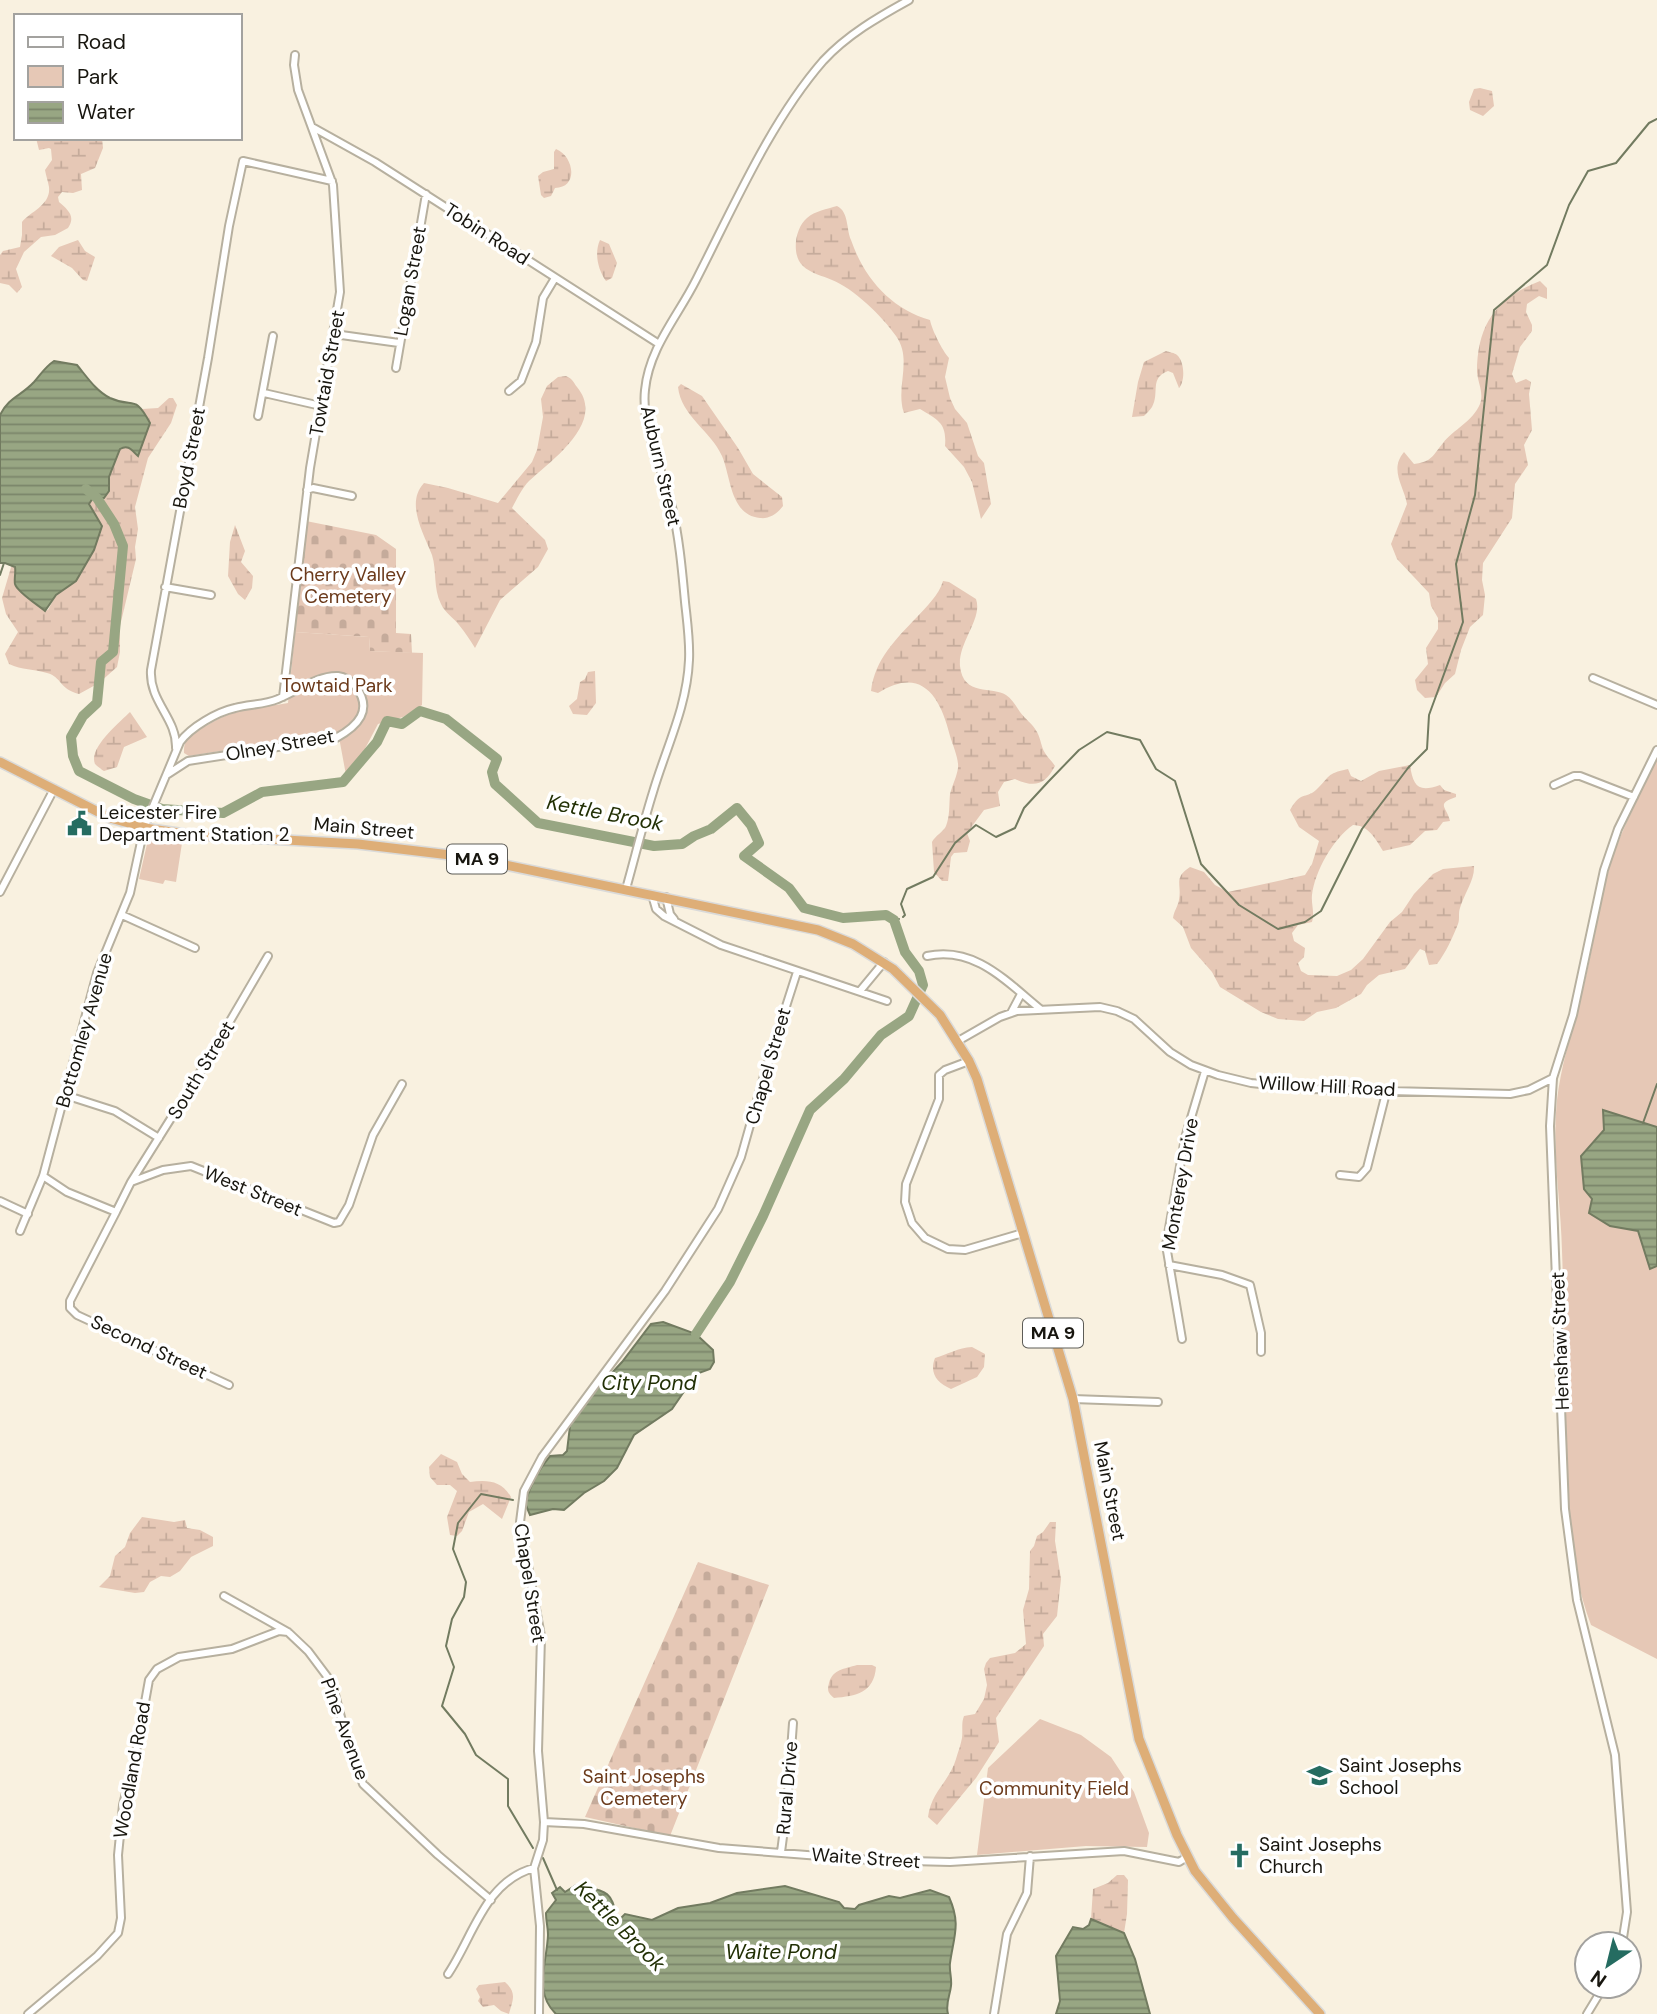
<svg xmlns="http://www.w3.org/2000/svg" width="1657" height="2014" font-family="'DM Sans',sans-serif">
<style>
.wetland{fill:url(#wetland-marsh)}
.cemetery{fill:url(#cemetery-stones)}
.park{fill:#e6c8b6}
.water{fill:url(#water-rules);stroke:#727b60;stroke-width:2}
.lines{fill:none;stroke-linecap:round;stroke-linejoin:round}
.stream{stroke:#727b60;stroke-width:2}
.river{stroke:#98a683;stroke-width:10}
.minor-casing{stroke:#b7b09f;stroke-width:10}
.highway-casing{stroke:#dadad9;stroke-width:12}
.minor{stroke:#fff;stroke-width:6}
.highway{stroke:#deae77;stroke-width:9}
.labels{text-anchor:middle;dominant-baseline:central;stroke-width:7;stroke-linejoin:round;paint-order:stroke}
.shield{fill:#fff;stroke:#5d5c57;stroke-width:2}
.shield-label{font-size:18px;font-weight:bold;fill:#18160f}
.street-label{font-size:19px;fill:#18160f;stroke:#fff}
.park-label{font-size:19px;fill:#6b3a1b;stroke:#fff}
.poi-label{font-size:19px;fill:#18160f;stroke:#fff;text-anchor:start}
.water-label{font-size:21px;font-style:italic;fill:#223005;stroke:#fff}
</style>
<defs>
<pattern id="wetland-marsh" width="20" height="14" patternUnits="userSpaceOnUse" patternTransform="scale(1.75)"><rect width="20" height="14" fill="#e6c8b6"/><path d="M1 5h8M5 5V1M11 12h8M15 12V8" fill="none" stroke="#c5ab9b"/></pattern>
<pattern id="cemetery-stones" width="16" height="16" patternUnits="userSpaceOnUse" patternTransform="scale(1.75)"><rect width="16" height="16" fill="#e6c8b6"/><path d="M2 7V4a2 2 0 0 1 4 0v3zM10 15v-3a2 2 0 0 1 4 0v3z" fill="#c5ab9b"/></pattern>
<pattern id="water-rules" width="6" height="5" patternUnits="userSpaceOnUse" patternTransform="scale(1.75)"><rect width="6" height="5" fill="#98a683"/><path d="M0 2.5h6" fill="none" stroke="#7b866a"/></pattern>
</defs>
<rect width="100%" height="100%" fill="#f9f1e0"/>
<path class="wetland" d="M 1480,88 L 1492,91 L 1494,106 L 1483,116 L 1470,110 L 1469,102 L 1474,89 Z
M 36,138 L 102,138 L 103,148 L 95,168 L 81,174 L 82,190 L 73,193 L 62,192 L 58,197 L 59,202 C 68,210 76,216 68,228 L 55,235 L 41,237 L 24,252 L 16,269 L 22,287 L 17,293 L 9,285 L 0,283 L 0,255 L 3,251 L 20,247 L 22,235 L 22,222 C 31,211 51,205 49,187 C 48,181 46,176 45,170 L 52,160 L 51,149 L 49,148 L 39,150 Z
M 556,149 C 574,156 579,188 555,188 L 551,196 L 544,198 L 541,195 L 538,176 L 543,172 L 554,169 L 554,152 Z
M 837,206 C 849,212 846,228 851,240 C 864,278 891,309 930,320 C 932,330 942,350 949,358 L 945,377 L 950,398 L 955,409 L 967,423 L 978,456 L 984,463 L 991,504 L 981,519 L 972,482 L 964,467 L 945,446 C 947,423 938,420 920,409 L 904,413 C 895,387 913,360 896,336 C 882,316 853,288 832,280 C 823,276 810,273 803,266 C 791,255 795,228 807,218 C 815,211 827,209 837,206 Z
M 78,240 L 85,251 L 95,257 L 87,281 L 83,280 L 72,268 L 51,256 L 59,247 Z
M 600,240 L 609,244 L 617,263 L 612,278 L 606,281 C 598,270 594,253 600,240 Z
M 1540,281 L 1547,288 L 1547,299 L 1539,296 L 1527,304 L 1526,312 L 1532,325 L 1532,331 L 1520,347 L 1512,374 L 1516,383 L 1526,379 L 1531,382 L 1529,394 L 1532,430 L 1524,445 L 1528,465 L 1515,484 L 1512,518 L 1483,563 L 1482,580 L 1485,595 L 1483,615 L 1470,627 L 1461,650 L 1455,674 L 1445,683 L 1436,697 L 1425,698 L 1417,690 L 1415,680 L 1428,664 L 1426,648 L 1438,629 L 1438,618 L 1431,606 L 1429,593 L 1397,559 L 1391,544 L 1407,504 C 1404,486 1389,470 1404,452 L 1414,464 C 1432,462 1433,455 1443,443 C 1453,430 1473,421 1480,404 C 1484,393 1478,383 1477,372 C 1477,325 1496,298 1540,281 Z
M 1166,351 C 1169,352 1175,353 1177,355 C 1185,362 1185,382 1179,388 L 1173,373 L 1168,371 C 1149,378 1160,393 1152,407 C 1150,410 1147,413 1144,416 L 1132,417 L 1138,382 L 1144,362 Z
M 566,376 C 573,379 573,382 577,387 C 606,422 553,459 529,481 C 522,488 517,499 512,508 L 545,540 L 548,549 L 538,567 L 500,600 L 475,648 C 470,640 465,632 459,625 C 454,618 445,613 441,604 C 433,588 437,571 432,555 C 424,534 405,503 424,483 L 448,488 L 498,503 L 532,462 L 537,450 L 543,417 L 541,399 L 547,386 L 558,377 Z
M 681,384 L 702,396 L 738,448 L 753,474 L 782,497 L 783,506 C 777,514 769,519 760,518 C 730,515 731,477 722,456 C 711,431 681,416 678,387 Z
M 169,398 L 173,398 L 177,405 L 171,423 L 148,458 L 135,507 L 138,529 L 135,547 L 136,559 L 120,626 L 120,652 L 117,667 L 99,683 L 79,694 C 59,689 62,677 47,673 C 34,669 22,670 9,664 L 5,654 L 18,632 L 6,614 L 2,598 L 12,564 L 16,569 L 15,584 L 44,611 L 48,610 L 56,595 L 76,581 L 102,526 L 89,504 L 93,498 L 103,499 L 109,491 L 109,477 L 120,448 C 127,445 133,450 139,454 L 150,423 L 142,409 L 158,408 Z
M 235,525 L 245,551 L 241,562 L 253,576 L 252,588 L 245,600 L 238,594 L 228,576 L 230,542 Z
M 943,581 L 949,582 L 976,599 C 983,619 958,642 960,666 C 963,697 993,686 1006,695 C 1012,699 1016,706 1020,712 C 1025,719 1033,724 1037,732 C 1041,739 1041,747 1045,753 C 1047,757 1052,761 1055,766 C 1045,785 1035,788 1015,779 L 1004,782 L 998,792 L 1000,806 L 984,810 L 967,833 L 970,841 L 967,852 L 954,853 L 951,857 L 948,881 L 942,881 L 934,872 L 932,842 C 935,836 944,831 946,826 C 950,816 949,805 950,794 C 952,786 957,776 958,768 C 959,759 953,746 950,736 C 940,695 921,666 878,693 L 871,691 C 875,659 896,639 917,617 C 926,607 939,595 943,581 Z
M 595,671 L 596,703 L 587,715 L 573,714 L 569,706 L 577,699 L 580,682 L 585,679 L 588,672 Z
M 130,712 L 147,737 L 124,747 L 117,767 L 104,771 C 102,770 96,765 95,764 C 88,748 120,722 130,712 Z
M 1410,765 C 1413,786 1418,793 1440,785 L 1444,790 L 1456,794 L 1456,797 C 1435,804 1447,807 1450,821 L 1443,822 L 1437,830 L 1425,831 L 1410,845 L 1383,851 C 1376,839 1368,825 1353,825 C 1333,839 1315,871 1312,895 C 1311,904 1315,913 1312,922 L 1298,925 L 1292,933 L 1294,941 L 1305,948 L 1304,957 L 1298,963 L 1301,971 L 1308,975 L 1337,976 L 1351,970 L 1363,959 L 1390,922 L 1402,912 L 1414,894 L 1433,874 L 1443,869 L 1474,866 C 1475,880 1464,894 1460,908 C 1458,913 1460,919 1458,924 C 1453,937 1445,954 1437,964 L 1429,965 L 1425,951 L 1420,949 L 1405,969 L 1379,975 L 1367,985 L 1361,994 L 1336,1008 L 1317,1012 L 1304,1021 L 1278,1019 L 1261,1012 L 1220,987 L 1212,972 L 1191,948 L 1183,927 L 1173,918 C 1174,911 1178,906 1179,900 C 1182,884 1173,878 1190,867 L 1204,872 L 1215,885 L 1228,892 L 1305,875 L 1312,864 L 1319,841 L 1299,827 L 1290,810 C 1302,790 1304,800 1316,790 C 1331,776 1325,774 1348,769 L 1351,776 L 1361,781 L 1379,771 Z
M 972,1347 L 985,1354 L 984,1367 L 977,1377 L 951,1389 C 937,1383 929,1373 935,1358 C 948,1354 958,1348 972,1347 Z
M 441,1454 L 457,1462 L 462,1474 L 470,1482 C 487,1480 501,1480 511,1497 L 502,1519 L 483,1504 L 469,1512 L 462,1531 L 457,1536 L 450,1535 L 447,1517 L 457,1491 L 450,1485 L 437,1485 L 430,1477 L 429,1467 Z
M 142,1517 L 174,1522 L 185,1520 L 187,1528 L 200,1530 L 213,1537 L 213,1546 L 191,1557 L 180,1571 L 170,1577 L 161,1576 L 150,1582 L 144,1592 L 135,1593 L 99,1587 L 110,1576 L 115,1556 L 125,1547 L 130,1533 Z
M 1050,1522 L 1056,1522 L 1055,1541 L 1061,1579 L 1057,1616 L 1043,1634 L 1044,1646 L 996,1718 L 999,1742 L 976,1778 L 937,1825 L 928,1817 C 931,1792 949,1782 956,1759 C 958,1752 961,1744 962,1738 C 963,1730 961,1723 964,1716 L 975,1714 L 984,1699 L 987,1685 L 984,1669 L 986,1663 L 990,1658 L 1015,1653 L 1026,1644 L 1023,1610 L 1029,1589 L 1030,1551 L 1034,1546 L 1037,1536 L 1043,1532 Z
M 857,1665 L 872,1665 L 876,1667 C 874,1693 856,1696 834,1698 C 828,1693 827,1691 829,1683 C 833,1669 844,1669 857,1665 Z
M 1117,1875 L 1124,1875 L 1128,1880 L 1127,1914 L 1124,1933 L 1091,1919 L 1093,1889 L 1108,1883 Z
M 505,1982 C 517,1993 513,1999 509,2014 L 501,2011 L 494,2005 L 483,2007 L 478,2001 L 480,1997 L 476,1989 L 479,1985 Z"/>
<path class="cemetery" d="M 306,521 L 376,535 L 396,549 L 396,633 L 411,634 L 412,653 L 370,651 L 369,637 L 295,632 Z
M 698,1562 L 769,1585 L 670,1836 L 585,1817 Z"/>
<path class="park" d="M 295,632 L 369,637 L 370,651 L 423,653 L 422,705 L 403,717 L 378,724 L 358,762 L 346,775 L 338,732 L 189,756 L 184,753 C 184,747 184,742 189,738 C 200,727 235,710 249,707 C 263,705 275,706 288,703 Z
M 1657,758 L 1657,1659 L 1591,1625 C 1563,1550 1566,1468 1564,1389 C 1562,1343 1564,1297 1562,1251 C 1561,1205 1553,1159 1556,1113 C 1558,1072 1573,1030 1583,989 C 1592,953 1597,916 1606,880 C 1616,838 1639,798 1657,758 Z
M 155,840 L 182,843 L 176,882 L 165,880 L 163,884 L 139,879 L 147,844 L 149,841 Z
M 1040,1719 L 1081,1735 L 1111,1757 L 1134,1792 L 1149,1833 L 1147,1847 L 1086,1846 L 977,1855 L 988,1768 Z"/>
<path class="water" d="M 54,361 L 77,365 C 87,377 96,391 110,398 C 134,409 134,393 150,423 L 138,456 C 132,451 129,444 120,449 L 109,477 L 109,491 L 104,498 L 93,498 L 89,504 L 102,526 L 94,550 L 76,581 L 56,595 L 45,611 C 38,605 17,592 15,584 C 14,579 16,572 15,567 L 5,563 L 0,563 L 0,415 C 10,396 20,397 34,382 C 41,374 45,367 54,361 Z
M 1603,1110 L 1657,1127 L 1657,1266 L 1650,1269 L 1638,1231 L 1610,1226 L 1589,1213 L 1592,1199 L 1584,1189 L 1581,1156 L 1604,1130 Z
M 663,1322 L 696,1334 L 713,1350 L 714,1362 L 710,1369 L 696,1374 L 672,1409 L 634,1435 L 617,1468 L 604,1481 L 584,1493 L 564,1510 L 553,1509 L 530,1515 L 525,1503 C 530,1486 538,1470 550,1456 L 563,1455 L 567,1451 L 570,1426 L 583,1404 L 622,1362 L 651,1324 Z
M 576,1885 C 601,1891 613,1888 616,1917 L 621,1918 L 625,1914 L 652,1920 L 678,1908 L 710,1903 L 737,1893 L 785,1886 L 839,1902 L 844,1908 L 855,1909 L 859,1905 L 889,1896 L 900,1898 L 930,1890 L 949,1897 C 961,1924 954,1935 950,1963 C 949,1971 952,1978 951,1986 C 950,1996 945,2004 948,2014 L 556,2014 C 533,1992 547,1963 548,1935 C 548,1928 546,1921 546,1913 L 556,1900 L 552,1893 L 560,1887 L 565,1892 Z
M 1091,1919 L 1124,1933 L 1135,1959 L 1150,2014 L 1056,2014 L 1060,2001 L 1056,1956 L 1073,1927 L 1083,1929 L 1089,1925 Z"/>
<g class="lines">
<path class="stream" d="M 0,575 L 4,563
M 903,917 L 905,915 L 901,904 L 907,889 L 933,877 L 955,843 L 976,825 L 996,837 L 1015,828 L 1024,808 L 1048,782 L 1079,750 L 1107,732 L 1140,740 L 1156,769 L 1175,781 L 1201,864 L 1239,905 L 1278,929 L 1305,922 L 1321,911 L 1362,829 L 1408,768 L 1427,749 L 1429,715 L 1463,622 L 1456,564 L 1475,495 L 1494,310 L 1547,265 L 1569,205 L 1588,171 L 1616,163 L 1649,123 L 1657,119
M 894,920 L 899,919
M 1643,1123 L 1657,1084
M 513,1500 L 481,1494 L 458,1523 L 453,1549 L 466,1582 L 464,1597 L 452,1619 L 446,1646 L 454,1667 L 442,1706 L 465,1734 L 476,1755 L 508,1779 L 508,1806 L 533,1848
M 543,1858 L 557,1890"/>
<path class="river" d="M 86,489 L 97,498 L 114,524 L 123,546 L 113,652 L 101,662 L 97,703 L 83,716 L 71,737 L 73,756 L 79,771 L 134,799 L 162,809 L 223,813 L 262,792 L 343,782 L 377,742 L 387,721 L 402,724 L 420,711 L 446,719 L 497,759 L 492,772 L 495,784 L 538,823 L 654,846 L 682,844 L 694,836 L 711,829 L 737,808 L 751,825 L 759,843 L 744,856 L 789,888 L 804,908 L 843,918 L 886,915 L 894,920 L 905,952 L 919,971 L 923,985 L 909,1016 L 881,1035 L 844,1079 L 810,1110 L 763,1216 L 730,1282 L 696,1334"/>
<defs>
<path id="minor" d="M 314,128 L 375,162 L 659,344
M 334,334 L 399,343
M 396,368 L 426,194
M 509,391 L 521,381 L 536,342 L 543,298 L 555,278
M 264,393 L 321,406
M 258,416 L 273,336
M 307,490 L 313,488 L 352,496
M 165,587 L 211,595
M 1593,678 L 1657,705
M 283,697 L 310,468 L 340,292 L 333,185 L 298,90 L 294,65 L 295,55
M 176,748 C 177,718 149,702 151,670 L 208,358 L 229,226 L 243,161 L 332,181
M 1554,785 L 1574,776 L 1580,776 L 1634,797
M 626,889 C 635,857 643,824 653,792 C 666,748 687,707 689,660 C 690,641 687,621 685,602 C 682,569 679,535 671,503 C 662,469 641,425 645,390 C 649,348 678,316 696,280 C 733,208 770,122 823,61 C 847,35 878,17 909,0
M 0,892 L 54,789
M 652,895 L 656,909 L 664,916 L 721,945 L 887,1001
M 666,897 L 670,914 L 674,919
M 122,915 L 195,948
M 927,956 C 974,946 1005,980 1039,1008
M 860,991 L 884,962
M 1011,1013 L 1021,994
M 958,1041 L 1000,1017 L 1017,1011 L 1100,1007 L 1117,1011 L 1134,1019 L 1170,1052 L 1191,1065 L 1218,1075 L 1251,1083 L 1310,1089 L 1510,1094 L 1529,1090 L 1553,1078
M 969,1061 L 945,1070 L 939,1075 L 939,1099 L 906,1184 L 905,1202 L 912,1223 L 925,1238 L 948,1249 L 965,1250 L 1023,1233
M 65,1095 L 115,1111 L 159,1138
M 1340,1175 L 1359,1177 L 1367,1168 L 1387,1089
M 43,1176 L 67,1192 L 116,1212 L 131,1182 L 163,1170 L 191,1166 L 334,1223 L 339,1222 L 349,1205 L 373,1135 L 402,1084
M 131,1182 L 202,1069 L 268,956
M 0,1201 L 28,1214
M 116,1212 L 70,1301 L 70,1308 L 77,1315 L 229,1385
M 20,1231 L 43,1176 L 97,973 L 130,893 L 144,828 L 180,742 C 191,727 217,712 235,708 C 249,704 264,705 278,699 C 296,692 318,675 338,676 C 346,677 351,681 356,687 C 373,710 358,726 336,738 L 188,761 L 168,774
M 1169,1265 L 1222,1275 L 1250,1285 L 1261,1333 L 1261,1352
M 1182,1339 L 1166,1245 L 1185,1138 L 1205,1071
M 1073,1399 L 1158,1402
M 224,1596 L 288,1632 L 308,1651 L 332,1683 L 347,1740 L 363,1784 L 438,1855 L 491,1900
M 544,1822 L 584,1824 L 719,1848 L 871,1860 L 950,1862 L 1124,1851 L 1179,1862 L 1187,1857
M 781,1852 L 787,1806 L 793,1723
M 1622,1944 L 1627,1912 L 1615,1755 L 1577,1600 L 1565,1509 L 1550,1126 L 1553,1078 L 1573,1015 L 1604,870 L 1618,829 L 1657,750
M 448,1974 C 473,1937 485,1881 534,1868
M 28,2014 L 97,1956 L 118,1933 L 121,1918 L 118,1855 L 123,1805 L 136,1752 L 149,1680 L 157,1669 L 179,1657 L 232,1649 L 279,1631 L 288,1632
M 539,2014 L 540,1926 L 534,1868 L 543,1840 L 544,1822 L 538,1751 L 541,1636 L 520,1522 L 524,1491 L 542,1457 L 665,1291 L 718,1209 L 741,1157 L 765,1072 L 797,972
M 994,2014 L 1007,1934 L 1027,1893 L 1030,1856
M 1587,2014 L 1604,1986"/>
<path id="highway" d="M 0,762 L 110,818 L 151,829 L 192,835 L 358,844 L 467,857 L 818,930 L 853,944 L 893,969 L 940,1015 L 969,1061 L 977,1079 L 1073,1399 L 1139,1739 L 1177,1835 L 1195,1871 L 1233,1918 L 1320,2014"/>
</defs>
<use href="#minor" class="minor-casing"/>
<use href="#highway" class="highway-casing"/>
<use href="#minor" class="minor"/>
<use href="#highway" class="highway"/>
</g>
<defs>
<symbol id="civic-bare" viewBox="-9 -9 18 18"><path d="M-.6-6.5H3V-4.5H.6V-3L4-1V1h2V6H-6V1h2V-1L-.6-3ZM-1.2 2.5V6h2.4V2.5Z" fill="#256c61" stroke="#fff" stroke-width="2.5" paint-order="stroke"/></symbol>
<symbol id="school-bare" viewBox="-9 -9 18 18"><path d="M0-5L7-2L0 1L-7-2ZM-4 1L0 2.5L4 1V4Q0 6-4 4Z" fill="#256c61" stroke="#fff" stroke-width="2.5" paint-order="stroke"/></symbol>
<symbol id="church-bare" viewBox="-9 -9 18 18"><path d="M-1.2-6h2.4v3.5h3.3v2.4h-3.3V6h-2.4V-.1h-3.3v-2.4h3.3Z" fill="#256c61" stroke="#fff" stroke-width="2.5" paint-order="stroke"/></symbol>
</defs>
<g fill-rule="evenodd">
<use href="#civic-bare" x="62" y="806" width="35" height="35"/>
<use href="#school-bare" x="1302" y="1758" width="35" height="35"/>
<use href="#church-bare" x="1222" y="1838" width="35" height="35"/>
</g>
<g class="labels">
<g class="shield">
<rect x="447" y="844.5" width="60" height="29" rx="5"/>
<rect x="1023" y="1318.5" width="60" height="29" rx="5"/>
</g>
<g class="shield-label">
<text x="477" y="859">MA 9</text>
<text x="1053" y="1333">MA 9</text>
</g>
<g class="street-label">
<text transform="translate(487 234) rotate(33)">Tobin Road</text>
<text transform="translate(410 281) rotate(-80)">Logan Street</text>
<text transform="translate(327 373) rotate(-80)">Towtaid Street</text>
<text transform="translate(189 458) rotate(-79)">Boyd Street</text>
<text transform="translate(661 466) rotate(77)">Auburn Street</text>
<text transform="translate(280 745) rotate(-10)">Olney Street</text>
<text transform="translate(364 828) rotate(5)">Main Street</text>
<text transform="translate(84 1030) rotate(-74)">Bottomley Avenue</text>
<text transform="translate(768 1066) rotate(-74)">Chapel Street</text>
<text transform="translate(201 1070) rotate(-59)">South Street</text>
<text transform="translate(1327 1086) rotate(3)">Willow Hill Road</text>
<text transform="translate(1180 1184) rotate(-80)">Monterey Drive</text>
<text transform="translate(253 1191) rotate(22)">West Street</text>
<text transform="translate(1560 1341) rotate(-92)">Henshaw Street</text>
<text transform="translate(149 1347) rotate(25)">Second Street</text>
<text transform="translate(1110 1491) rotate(79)">Main Street</text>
<text transform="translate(530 1583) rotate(81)">Chapel Street</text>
<text transform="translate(345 1729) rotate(70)">Pine Avenue</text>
<text transform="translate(132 1770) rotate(-80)">Woodland Road</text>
<text transform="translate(787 1788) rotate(-85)">Rural Drive</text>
<text transform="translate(866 1858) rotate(4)">Waite Street</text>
</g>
<g class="park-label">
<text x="348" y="574">Cherry Valley<tspan x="348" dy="22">Cemetery</tspan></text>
<text x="337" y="685">Towtaid Park</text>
<text x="644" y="1776">Saint Josephs<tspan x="644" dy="22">Cemetery</tspan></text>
<text x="1054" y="1788">Community Field</text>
</g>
<g class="poi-label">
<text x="99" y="812">Leicester Fire<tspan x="99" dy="22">Department Station 2</tspan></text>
<text x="1339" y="1765">Saint Josephs<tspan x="1339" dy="22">School</tspan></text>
<text x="1259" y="1844">Saint Josephs<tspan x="1259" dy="22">Church</tspan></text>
</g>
<g class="water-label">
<text transform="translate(605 813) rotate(11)">Kettle Brook</text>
<text x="649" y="1383">City Pond</text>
<text transform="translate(620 1926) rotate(45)">Kettle Brook</text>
<text x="781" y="1952">Waite Pond</text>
</g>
</g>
<rect x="14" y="14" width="228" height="126" fill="#ffffff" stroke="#a3a29f" stroke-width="2"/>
<rect x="28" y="37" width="35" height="10" fill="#ffffff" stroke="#a3a29f" stroke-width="2"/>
<text x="77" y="49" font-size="21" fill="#18160f">Road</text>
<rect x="28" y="66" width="35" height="21" fill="#e6c8b6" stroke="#a3a29f" stroke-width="2"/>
<text x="77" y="84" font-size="21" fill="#18160f">Park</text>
<rect x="28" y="102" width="35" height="21" fill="url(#water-rules)" stroke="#a3a29f" stroke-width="2"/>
<text x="77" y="119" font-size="21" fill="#18160f">Water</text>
<g transform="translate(1608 1965) rotate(215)"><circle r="33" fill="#ffffff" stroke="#a3a29f" stroke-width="2"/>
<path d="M0-5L12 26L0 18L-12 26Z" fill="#256c61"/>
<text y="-10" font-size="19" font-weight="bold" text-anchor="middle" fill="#18160f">N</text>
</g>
</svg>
